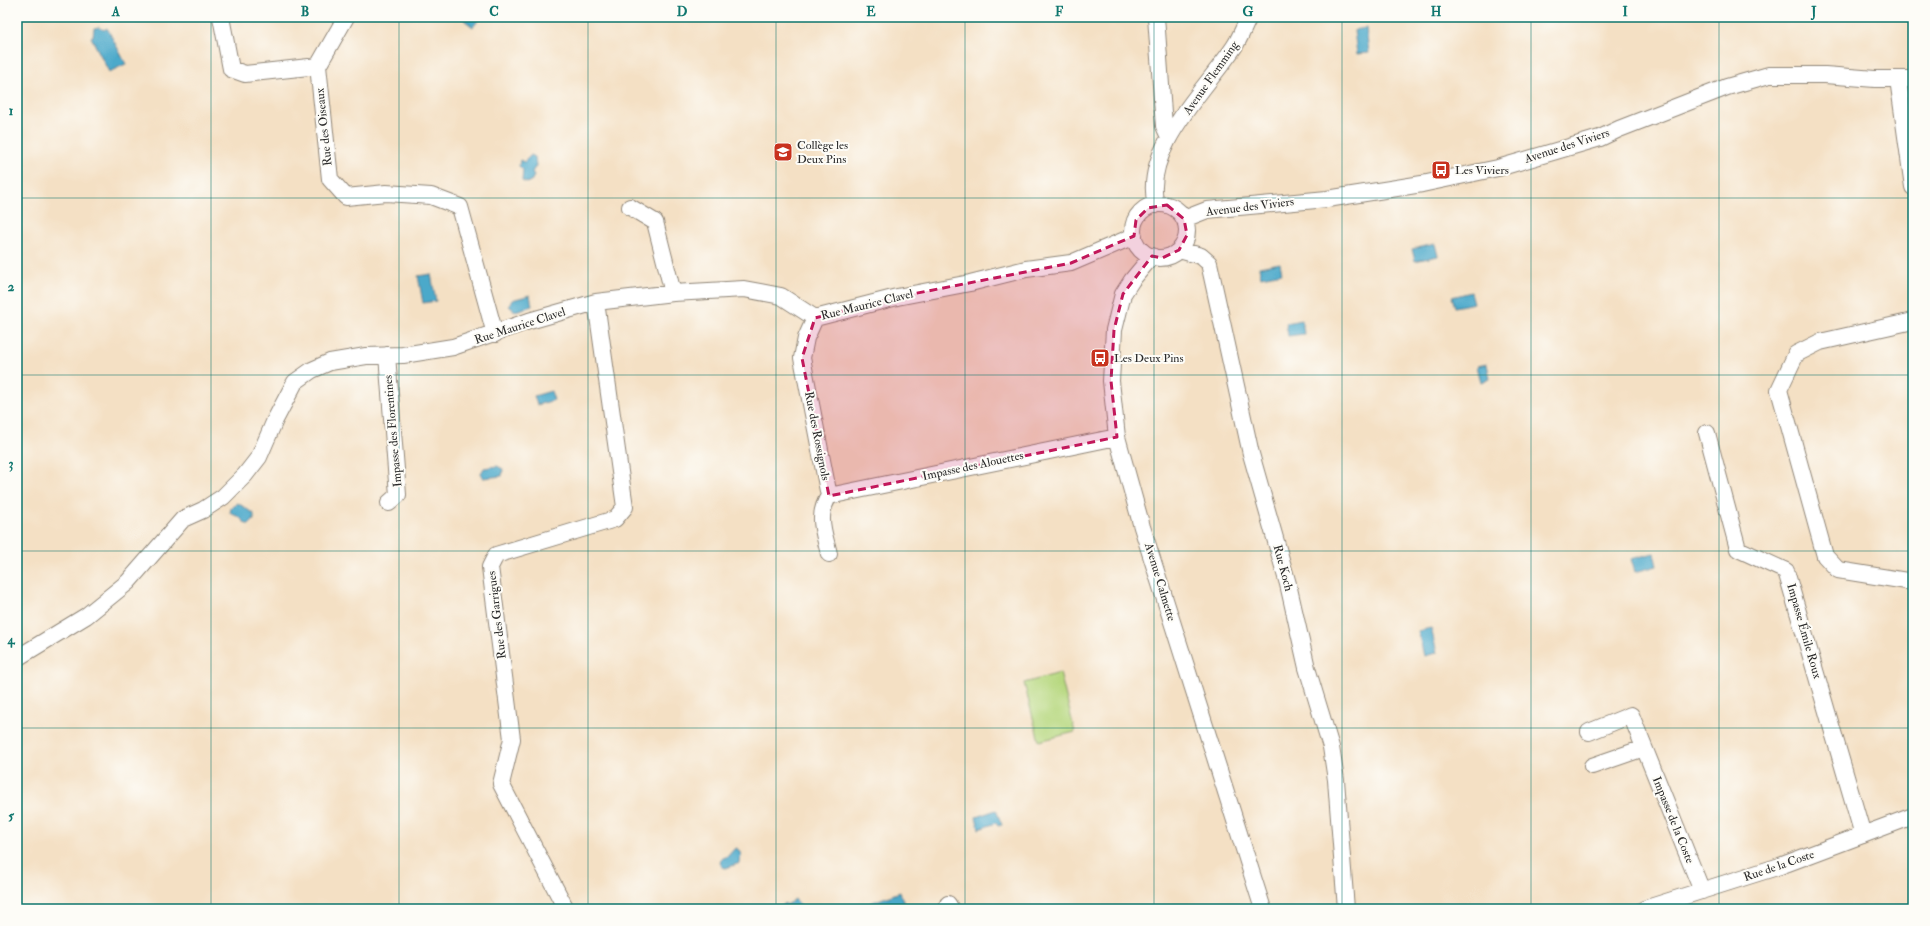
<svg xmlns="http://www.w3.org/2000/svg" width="1930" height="926" font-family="'IM FELL Double Pica',serif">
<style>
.green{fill:#b7d880;stroke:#718256}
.water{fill:#4ba9ca;stroke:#3b6a7a}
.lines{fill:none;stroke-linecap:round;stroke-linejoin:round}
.street-casing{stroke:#908678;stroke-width:18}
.street{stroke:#fff;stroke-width:16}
.marked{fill:#c2185b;fill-opacity:0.2;stroke:#c2185b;stroke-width:3;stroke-dasharray:8 5;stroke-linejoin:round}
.grid{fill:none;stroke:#0f766e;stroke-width:1;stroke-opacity:0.55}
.labels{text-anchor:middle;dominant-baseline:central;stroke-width:4;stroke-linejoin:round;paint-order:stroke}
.street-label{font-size:12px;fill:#2b2b2b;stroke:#fdfcf7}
.poi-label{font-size:12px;fill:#2b2b2b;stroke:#fdfcf7;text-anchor:start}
.neatline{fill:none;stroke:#0f766e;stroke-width:1.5}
.grid-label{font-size:13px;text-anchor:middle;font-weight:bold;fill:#0f766e}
</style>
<rect width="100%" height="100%" fill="#fdfcf7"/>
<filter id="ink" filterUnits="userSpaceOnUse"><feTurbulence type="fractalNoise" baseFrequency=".025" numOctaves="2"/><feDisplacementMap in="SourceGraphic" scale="8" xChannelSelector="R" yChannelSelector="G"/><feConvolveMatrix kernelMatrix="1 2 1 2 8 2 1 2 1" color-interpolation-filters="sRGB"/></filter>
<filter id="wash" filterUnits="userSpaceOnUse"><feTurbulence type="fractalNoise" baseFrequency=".012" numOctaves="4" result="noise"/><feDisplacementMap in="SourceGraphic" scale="16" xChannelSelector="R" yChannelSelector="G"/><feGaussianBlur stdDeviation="0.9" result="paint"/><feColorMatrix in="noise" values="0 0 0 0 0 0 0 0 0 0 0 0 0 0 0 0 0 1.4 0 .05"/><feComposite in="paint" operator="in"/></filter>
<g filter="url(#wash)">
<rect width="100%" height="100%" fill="#f4e0c4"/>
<path class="green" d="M 1060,673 L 1075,732 L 1039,741 L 1024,683 Z"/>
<path class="water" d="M 466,17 L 481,17 L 473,27 L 464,20 Z
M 99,27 L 104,30 L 107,28 L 126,64 L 109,72 L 91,37 L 93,36 L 94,28 Z
M 1366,28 L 1369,53 L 1357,54 L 1354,30 Z
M 531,155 L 535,157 L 536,166 L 532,172 L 534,175 L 532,180 L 527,183 L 522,181 L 523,170 L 519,166 L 520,160 L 524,162 Z
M 1435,244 L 1438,256 L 1415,261 L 1412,249 Z
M 1280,263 L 1282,273 L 1261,277 L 1259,267 Z
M 431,274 L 436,301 L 423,303 L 418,276 Z
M 1471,292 L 1474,303 L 1455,307 L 1452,297 Z
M 530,295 L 532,306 L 515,311 L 509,306 L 512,300 Z
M 1302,320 L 1304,334 L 1288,336 L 1286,323 Z
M 1487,364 L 1490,379 L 1481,382 L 1477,366 Z
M 551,391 L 554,400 L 537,405 L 534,396 Z
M 497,466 L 503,469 L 502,476 L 483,478 L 481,473 L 484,468 Z
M 238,503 L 254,514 L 254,520 L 250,524 L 246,524 L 239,517 L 230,513 L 231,508 Z
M 1654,553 L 1657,566 L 1635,572 L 1631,559 Z
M 1431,628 L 1437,653 L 1424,656 L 1418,631 Z
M 996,810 L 1002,825 L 998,826 L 996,823 L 979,829 L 976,817 Z
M 737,848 L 741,854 L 740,863 L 726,868 L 722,867 L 720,862 L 721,859 L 728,856 L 734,849 Z
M 900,892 L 904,904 L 890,909 L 873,909 L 870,903 Z
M 795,899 L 802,907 L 799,909 L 779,909 L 785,903 L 787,905 Z"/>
</g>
<g filter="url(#ink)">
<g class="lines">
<defs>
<path id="street" d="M 221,17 L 231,69 L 245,74 L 318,66
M 346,17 L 318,66 L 330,179 L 346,197 L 386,193 L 431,196 L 460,207 L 495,334
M 1156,17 L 1164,126 L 1169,137
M 1898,79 L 1913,187
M1133 231a27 27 0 1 1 54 0a27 27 0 1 1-54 0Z
M 1156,205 C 1141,150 1206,89 1234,47 C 1240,38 1244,27 1249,17
M 630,207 L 655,222 L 673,293
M 1184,219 L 1207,210 L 1327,199 L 1422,184 L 1498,168 L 1600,138 L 1619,129 L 1727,87 L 1769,75 L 1825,75 L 1875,79 L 1913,79
M 1179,250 L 1201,256 L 1209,263 L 1251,454 L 1288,584 L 1307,668 L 1331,747 L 1336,780 L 1346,909
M 1152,256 L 1132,280 L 1123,294 L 1114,330 L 1111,381 L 1117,437 L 1142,527 L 1263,909
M 815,318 L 806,338 L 802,358 L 829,496 C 816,516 824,532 829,554
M 1913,321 L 1820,342 L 1796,354 L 1779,390 L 1825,556 L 1838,570 L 1913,582
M 387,355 L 398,495 L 389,503
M 1707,433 L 1738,549 L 1786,571 L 1863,835
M 829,496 L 1117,437
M 17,658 L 86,616 L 128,582 L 183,519 L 203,510 L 223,497 L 245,475 L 259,457 L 275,420 L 295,382 L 312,370 L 330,362 L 366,356 L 403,355 L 453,347 L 529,321 L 596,302 L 673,293 L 744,289 L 781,296 L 815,318 L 897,297 L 970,283 L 1026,269 L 1071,263 L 1134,236
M 1589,732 L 1631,715 L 1702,891
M 1592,766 L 1644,748
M 948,904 L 951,909
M 566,909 L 501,784 L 512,739 L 490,567 L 496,555 L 615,519 L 625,507 L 596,302
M 1644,909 L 1780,866 L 1913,816"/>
</defs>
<use href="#street" class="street-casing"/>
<use href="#street" class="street"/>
</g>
</g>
<path class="marked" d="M 1167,205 L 1184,219 L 1187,235 L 1179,250 L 1162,258 L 1152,256 L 1123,294 L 1114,330 L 1111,381 L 1117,437 L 829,496 L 802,358 L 815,318 L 897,297 L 1071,263 L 1134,236 L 1136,220 L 1148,208 Z"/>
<path class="grid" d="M 211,17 L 211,909M 399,17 L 399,909M 588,17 L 588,909M 776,17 L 776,909M 965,17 L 965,909M 1154,17 L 1154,909M 1342,17 L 1342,909M 1531,17 L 1531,909M 1719,17 L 1719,909M 17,198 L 1913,198M 17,375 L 1913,375M 17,551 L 1913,551M 17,728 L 1913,728"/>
<defs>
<symbol id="school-square" viewBox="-11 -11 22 22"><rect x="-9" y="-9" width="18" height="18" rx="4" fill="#c8321e" stroke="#fdfcf7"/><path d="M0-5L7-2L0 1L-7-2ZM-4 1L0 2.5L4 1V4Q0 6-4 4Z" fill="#fff"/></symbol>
<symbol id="bus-square" viewBox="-11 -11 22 22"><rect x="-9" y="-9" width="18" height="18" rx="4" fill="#c8321e" stroke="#fdfcf7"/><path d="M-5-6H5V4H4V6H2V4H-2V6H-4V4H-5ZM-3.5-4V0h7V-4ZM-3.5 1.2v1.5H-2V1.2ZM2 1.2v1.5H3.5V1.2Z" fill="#fff"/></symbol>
</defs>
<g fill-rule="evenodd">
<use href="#school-square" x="772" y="141" width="22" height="22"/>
<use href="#bus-square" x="1430" y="159" width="22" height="22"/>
<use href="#bus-square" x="1089" y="347" width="22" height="22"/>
</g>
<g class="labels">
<g class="street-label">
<text transform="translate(1211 78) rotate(-55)">Avenue Flemming</text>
<text transform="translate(324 127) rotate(-96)">Rue des Oiseaux</text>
<text transform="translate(1567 146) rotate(-18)">Avenue des Viviers</text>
<text transform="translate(1250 207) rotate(-7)">Avenue des Viviers</text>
<text transform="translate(867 305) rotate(-14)">Rue Maurice Clavel</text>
<text transform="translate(520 326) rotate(-18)">Rue Maurice Clavel</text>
<text transform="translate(393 431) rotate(-95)">Impasse des Florentines</text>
<text transform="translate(817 436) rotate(79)">Rue des Rossignols</text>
<text transform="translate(973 466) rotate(-12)">Impasse des Alouettes</text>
<text transform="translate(1283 568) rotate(75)">Rue Koch</text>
<text transform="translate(1160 582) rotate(73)">Avenue Calmette</text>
<text transform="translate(497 615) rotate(-97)">Rue des Garrigues</text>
<text transform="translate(1804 631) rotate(74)">Impasse Émile Roux</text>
<text transform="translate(1673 820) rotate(68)">Impasse de la Coste</text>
<text transform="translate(1779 866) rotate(-19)">Rue de la Coste</text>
</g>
<g class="poi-label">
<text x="797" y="145">Collège les<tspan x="797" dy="14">Deux Pins</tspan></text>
<text x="1455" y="170">Les Viviers</text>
<text x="1114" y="358">Les Deux Pins</text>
</g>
</g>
<rect width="1930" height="926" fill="none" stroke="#fdfcf7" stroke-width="44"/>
<rect x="22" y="22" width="1886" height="882" class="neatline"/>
<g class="grid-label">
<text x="116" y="16">A</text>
<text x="305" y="16">B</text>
<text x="494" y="16">C</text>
<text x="682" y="16">D</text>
<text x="871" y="16">E</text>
<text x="1059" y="16">F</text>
<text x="1248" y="16">G</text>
<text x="1436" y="16">H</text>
<text x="1625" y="16">I</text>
<text x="1814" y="16">J</text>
<text x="11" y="115">1</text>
<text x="11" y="291">2</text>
<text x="11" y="468">3</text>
<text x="11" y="644">4</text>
<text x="11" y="820">5</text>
</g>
</svg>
